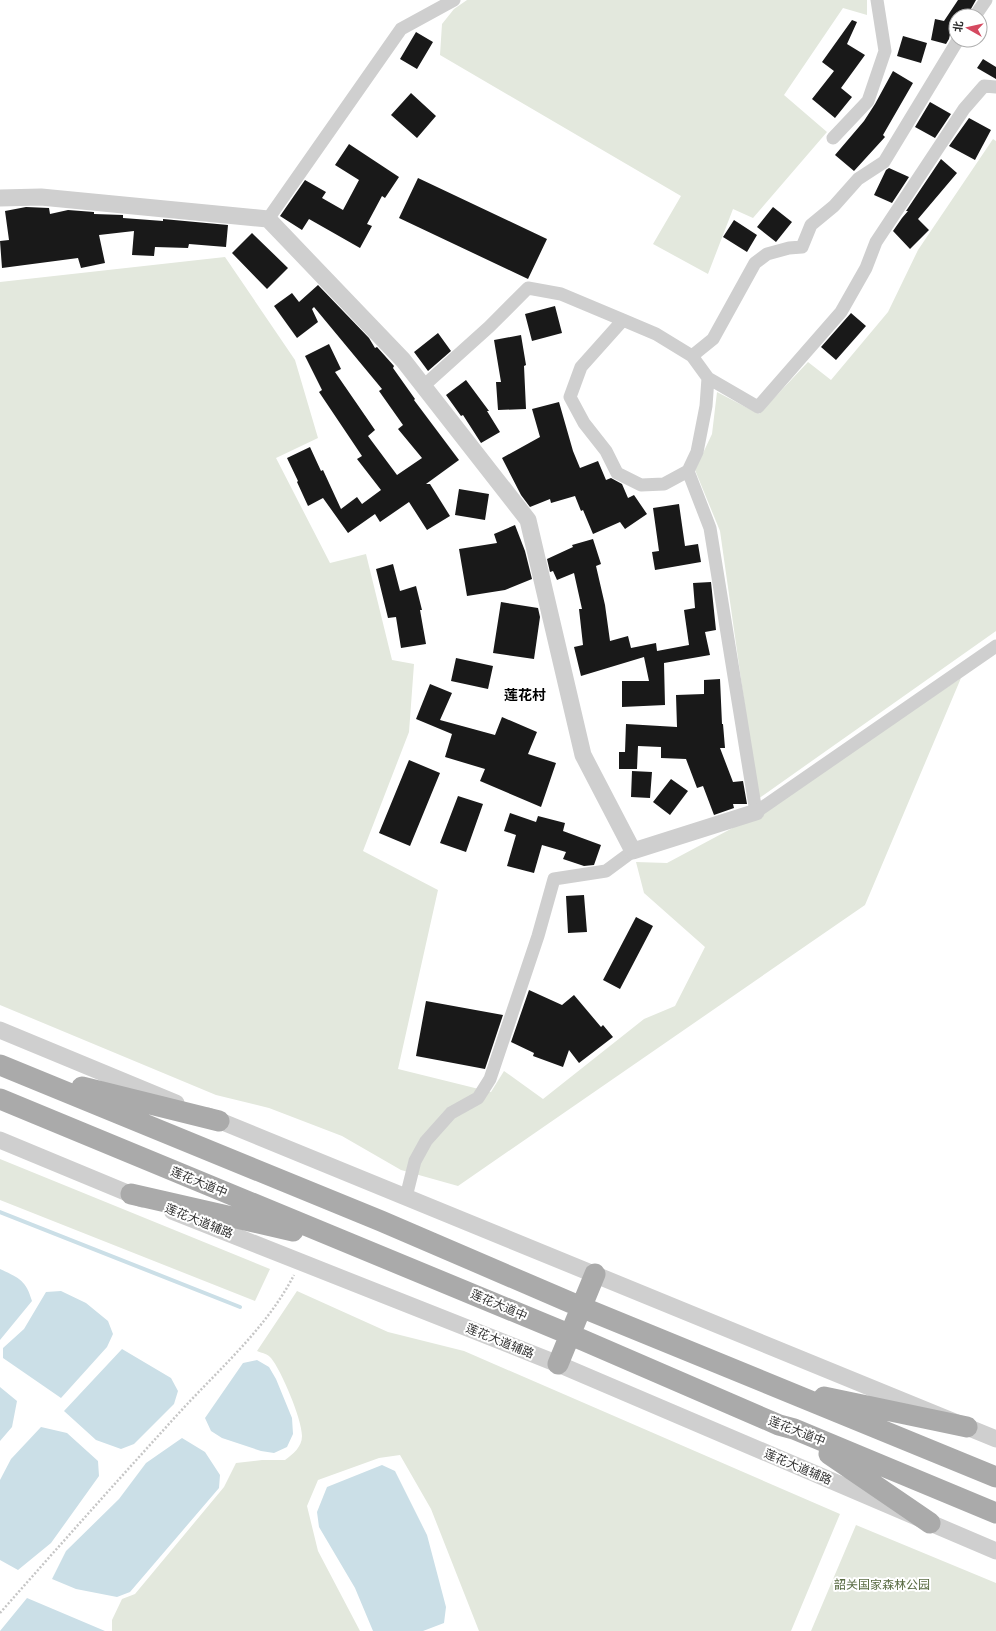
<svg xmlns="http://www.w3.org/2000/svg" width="996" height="1631" font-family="'Public Sans','Noto Sans SC',sans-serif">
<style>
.green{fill:#e3e8dd}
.water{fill:#cbdfe7}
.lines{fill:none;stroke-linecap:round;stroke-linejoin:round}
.stream{stroke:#cbdfe7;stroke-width:4}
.building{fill:#191919}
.path{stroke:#c6c6c6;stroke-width:2.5;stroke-dasharray:2 2;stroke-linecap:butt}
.minor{stroke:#cfcfcf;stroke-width:13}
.tertiary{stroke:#cfcfcf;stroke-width:17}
.primary{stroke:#aaa;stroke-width:21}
.labels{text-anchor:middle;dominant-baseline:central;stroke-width:4;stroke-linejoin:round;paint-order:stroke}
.street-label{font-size:12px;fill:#323232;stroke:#fff}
.park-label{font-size:12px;fill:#596b43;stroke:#fff}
.quarter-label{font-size:14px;font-weight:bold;fill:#000;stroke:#fff}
</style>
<rect width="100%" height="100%" fill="#fff"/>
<path class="green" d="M 467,0 L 867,0 L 867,15 L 843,8 L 784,95 L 827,132 L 753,218 L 733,209 L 708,274 L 653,244 L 681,196 L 440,55 L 442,24 L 454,9 Z
M 993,139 L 996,141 L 996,631 L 758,799 L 720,531 L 695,470 L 712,434 L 717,392 L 759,414 L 808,362 L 831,380 L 888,312 L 918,250 Z
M 225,257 L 295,360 L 318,438 L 276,458 L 330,563 L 366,554 L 392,660 L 414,664 L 409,732 L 363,851 L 438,890 L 398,1069 L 491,1092 L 504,1071 L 543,1099 L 644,1019 L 675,1006 L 705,947 L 644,893 L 636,862 L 667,863 L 755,816 L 961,678 L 865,905 L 458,1186 L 401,1170 L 342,1136 L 269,1108 L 216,1095 L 0,1005 L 0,282 Z
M 0,1159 L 270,1269 L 255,1301 L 0,1200 Z
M 297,1291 L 388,1332 L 464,1351 L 840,1514 L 791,1631 L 479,1631 L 431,1509 L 400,1455 L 379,1458 L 318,1480 L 307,1506 L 318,1551 L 360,1631 L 112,1631 L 112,1620 L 122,1599 L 135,1594 L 224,1487 L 236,1463 L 262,1460 L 285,1460 C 293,1454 302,1447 302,1436 C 302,1419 281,1370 271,1358 C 268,1354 262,1353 257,1351 Z
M 856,1525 L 996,1583 L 996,1631 L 811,1631 Z"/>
<path class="water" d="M 0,1269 C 19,1278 26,1280 32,1301 L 0,1340 Z
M 61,1291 L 86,1303 L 108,1321 L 113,1334 L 107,1347 L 61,1398 L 3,1358 L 3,1348 L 24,1329 L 46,1292 Z
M 122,1349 L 171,1378 L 178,1391 L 174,1404 L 134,1444 L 121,1449 L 96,1440 L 64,1411 Z
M 257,1360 L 269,1367 L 276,1379 L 292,1418 L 293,1434 L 287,1447 L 274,1453 L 261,1451 L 222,1438 L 211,1431 L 205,1418 L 243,1363 Z
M 0,1387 L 17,1401 L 12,1427 L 0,1441 Z
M 41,1427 L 67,1433 L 98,1461 L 99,1476 L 51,1543 L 18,1570 L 0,1560 L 0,1480 L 11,1459 Z
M 182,1438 L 205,1452 L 220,1475 L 219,1488 L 130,1592 L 117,1597 L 76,1589 L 52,1579 L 66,1551 L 119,1499 L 146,1463 Z
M 382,1465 L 395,1471 L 427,1535 L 446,1607 L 444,1623 L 423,1631 L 373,1631 L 355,1588 L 319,1527 L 317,1512 L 327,1487 Z
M 27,1598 L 105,1631 L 0,1631 Z"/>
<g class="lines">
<path class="stream" d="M 0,1212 L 240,1307"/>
</g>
<path class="building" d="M 958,0 L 976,0 L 967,16 L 954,16 L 949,39 L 946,44 L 931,40 L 935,19 L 944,21 Z
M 852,20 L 857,22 L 847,44 L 865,55 L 841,88 L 852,97 L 835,118 L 812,99 L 834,71 L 822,62 Z
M 416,32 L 433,42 L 417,69 L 400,59 Z
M 903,36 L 927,43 L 921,63 L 897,56 Z
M 983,59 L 996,67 L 996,79 L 977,68 Z
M 893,71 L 913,83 L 883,135 L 885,137 L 854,171 L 835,155 L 864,121 L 875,104 Z
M 411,93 L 436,116 L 417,138 L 391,115 Z
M 930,102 L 951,114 L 935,138 L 915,127 Z
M 969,118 L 991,130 L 975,160 L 949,146 Z
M 349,144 L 399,177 L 385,198 L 382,196 L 367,224 L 372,226 L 360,248 L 309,219 L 302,230 L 280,216 L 305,180 L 326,192 L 322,198 L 343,210 L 359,180 L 335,165 Z
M 941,159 L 957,173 L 918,219 L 929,230 L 910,249 L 893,231 L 902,218 L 908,211 L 906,211 Z
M 889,168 L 909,177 L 892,203 L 874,195 L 886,170 Z
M 418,178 L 547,239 L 528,279 L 399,218 Z
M 26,207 L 49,208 L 50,214 L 68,210 L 94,212 L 94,214 L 123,215 L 123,218 L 163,221 L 163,219 L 228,225 L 226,247 L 189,244 L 188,248 L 155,247 L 154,256 L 132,255 L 134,231 L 99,235 L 105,263 L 81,268 L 78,258 L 2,268 L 0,241 L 9,240 L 5,211 Z
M 773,207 L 792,222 L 776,242 L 757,227 Z
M 734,220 L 757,235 L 747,252 L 723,237 Z
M 252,233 L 288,268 L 267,289 L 232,253 Z
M 318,285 L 369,338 L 375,348 L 377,347 L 394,366 L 393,368 L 415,399 L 414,400 L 459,460 L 426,484 L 430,484 L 450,516 L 427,530 L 409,502 L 380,522 L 375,514 L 348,533 L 323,498 L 308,506 L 297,482 L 298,481 L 287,458 L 310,447 L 321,471 L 323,470 L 341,509 L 357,497 L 362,504 L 381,490 L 357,459 L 362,456 L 319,392 L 322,390 L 305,356 L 329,344 L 341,369 L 335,372 L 375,430 L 368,436 L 397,475 L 422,458 L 398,429 L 403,425 L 379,391 L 382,389 L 314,307 L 312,309 L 318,322 L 297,338 L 274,306 L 292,293 L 299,302 Z
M 555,306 L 562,333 L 532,341 L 525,314 Z
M 851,313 L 866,326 L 836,360 L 821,347 Z
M 438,333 L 451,351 L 428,371 L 414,352 Z
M 521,335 L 526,365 L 524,366 L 526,409 L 498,410 L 496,382 L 501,382 L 494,340 Z
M 466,380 L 489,411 L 487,411 L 500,432 L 481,443 L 463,415 L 461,416 L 446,395 Z
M 559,402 L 573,451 L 580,468 L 598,461 L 606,480 L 611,478 L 622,484 L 628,498 L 634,495 L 647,514 L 625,529 L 620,522 L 593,534 L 583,510 L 581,511 L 575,496 L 551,503 L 550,499 L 530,507 L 521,495 L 502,458 L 540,437 L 532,409 Z
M 459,489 L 489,494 L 485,520 L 455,515 Z
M 679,504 L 685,546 L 698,544 L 701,562 L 655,570 L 652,552 L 659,551 L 653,508 Z
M 515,525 L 525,551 L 532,579 L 505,590 L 467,596 L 459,549 L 497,543 L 494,534 Z
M 593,539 L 601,564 L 596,566 L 605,605 L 610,641 L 628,636 L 631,648 L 656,643 L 657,651 L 689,645 L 684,610 L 695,608 L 693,583 L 711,582 L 716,630 L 705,632 L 710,655 L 664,663 L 665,705 L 622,707 L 622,681 L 649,681 L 644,657 L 581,676 L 574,647 L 583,645 L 579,609 L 582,609 L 574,573 L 557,580 L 553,571 L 550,572 L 547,559 L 573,547 L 572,545 Z
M 393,564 L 400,591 L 416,586 L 422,610 L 420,610 L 426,644 L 401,648 L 396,617 L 388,618 L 376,569 Z
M 501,602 L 538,608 L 540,617 L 534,659 L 493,653 Z
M 456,658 L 493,666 L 488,689 L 451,681 Z
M 720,679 L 722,724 L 723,724 L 725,748 L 720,748 L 733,782 L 743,781 L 747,804 L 733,804 L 734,808 L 714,815 L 703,786 L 697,788 L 686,759 L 661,758 L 661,747 L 638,746 L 637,769 L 619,769 L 619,752 L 625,752 L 626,724 L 677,727 L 676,695 L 704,694 L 704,680 Z
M 430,684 L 452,693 L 440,720 L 495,735 L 502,717 L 537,732 L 528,754 L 556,763 L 541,807 L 480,781 L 485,769 L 445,757 L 452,734 L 416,719 Z
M 409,760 L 440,773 L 410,846 L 379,833 Z
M 632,771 L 652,772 L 650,798 L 631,797 Z
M 671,779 L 688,791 L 670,815 L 653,802 Z
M 458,796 L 483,804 L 466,852 L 440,843 Z
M 510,813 L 536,822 L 538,816 L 565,823 L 563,831 L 601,845 L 594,865 L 584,866 L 563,859 L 566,852 L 542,845 L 534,873 L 507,866 L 516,835 L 504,831 Z
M 584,895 L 587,932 L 568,933 L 566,896 Z
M 636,917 L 653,926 L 620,989 L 603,980 Z
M 529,990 L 562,1005 L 574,995 L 601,1027 L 603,1025 L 613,1037 L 579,1063 L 569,1050 L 563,1067 L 533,1056 L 534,1053 L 511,1042 Z
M 426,1001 L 503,1015 L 485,1069 L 416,1056 Z"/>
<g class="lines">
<path class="path" d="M 0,1613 C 59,1546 118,1480 178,1414 C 219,1369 266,1329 294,1275"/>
<path class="minor" d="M 975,16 L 986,0
M 996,87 L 984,86 L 964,109 L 876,242 L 866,268 L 841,312 L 758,407 L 708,378 L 706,406 L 697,452 L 688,471 L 710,528 L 756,812 L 996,646
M 833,138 L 868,101 L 885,51 L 877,0
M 268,219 L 401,29 L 454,0
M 692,356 L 713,339 L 755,263 L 767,254 L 789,248 L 802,247 L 811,225 L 834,206 L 858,179 L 884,162 L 958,40
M 429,381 L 489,327 L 528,288 L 561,294 L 623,320
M 688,471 L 664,484 L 641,485 L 617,473 L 606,451 L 584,423 L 570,397 L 581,367 L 623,320 L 656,334 L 692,356 L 708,378
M 406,1197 L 415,1161 L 426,1141 L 451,1113 L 478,1098 L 490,1079 L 538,936 L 554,879 L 606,871 L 633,851"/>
<path class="tertiary" d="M 0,198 L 41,197 L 268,219 L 403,360 L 528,520 L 583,755 L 633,851 L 756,812
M 0,1030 L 176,1103
M 208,1116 L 996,1439
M 0,1140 L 142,1199
M 172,1211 L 558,1364 L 996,1551"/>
<path class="primary" d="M 0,1065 L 381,1221 L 581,1307 L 996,1477
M 82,1087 L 219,1121
M 0,1099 L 571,1335 L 779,1425 L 794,1429 L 996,1513
M 131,1194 L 293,1231
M 558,1364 L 595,1274
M 824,1397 L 967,1427
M 829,1454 L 930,1523"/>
</g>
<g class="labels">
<g class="street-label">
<text transform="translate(199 1182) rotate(22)">莲花大道中</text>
<text transform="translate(199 1221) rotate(22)">莲花大道辅路</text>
<text transform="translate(499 1305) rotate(23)">莲花大道中</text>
<text transform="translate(500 1341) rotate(22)">莲花大道辅路</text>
<text transform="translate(797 1431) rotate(21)">莲花大道中</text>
<text transform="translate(798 1467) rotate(23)">莲花大道辅路</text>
</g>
<g class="park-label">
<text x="882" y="1585">韶关国家森林公园</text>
</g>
<g class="quarter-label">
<text x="525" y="695">莲花村</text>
</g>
</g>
<g transform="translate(968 28) rotate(278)"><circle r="19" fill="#ffffff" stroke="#adadad"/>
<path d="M0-3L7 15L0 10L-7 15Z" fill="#d54960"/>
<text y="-6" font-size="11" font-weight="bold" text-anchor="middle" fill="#323232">北</text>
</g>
</svg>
